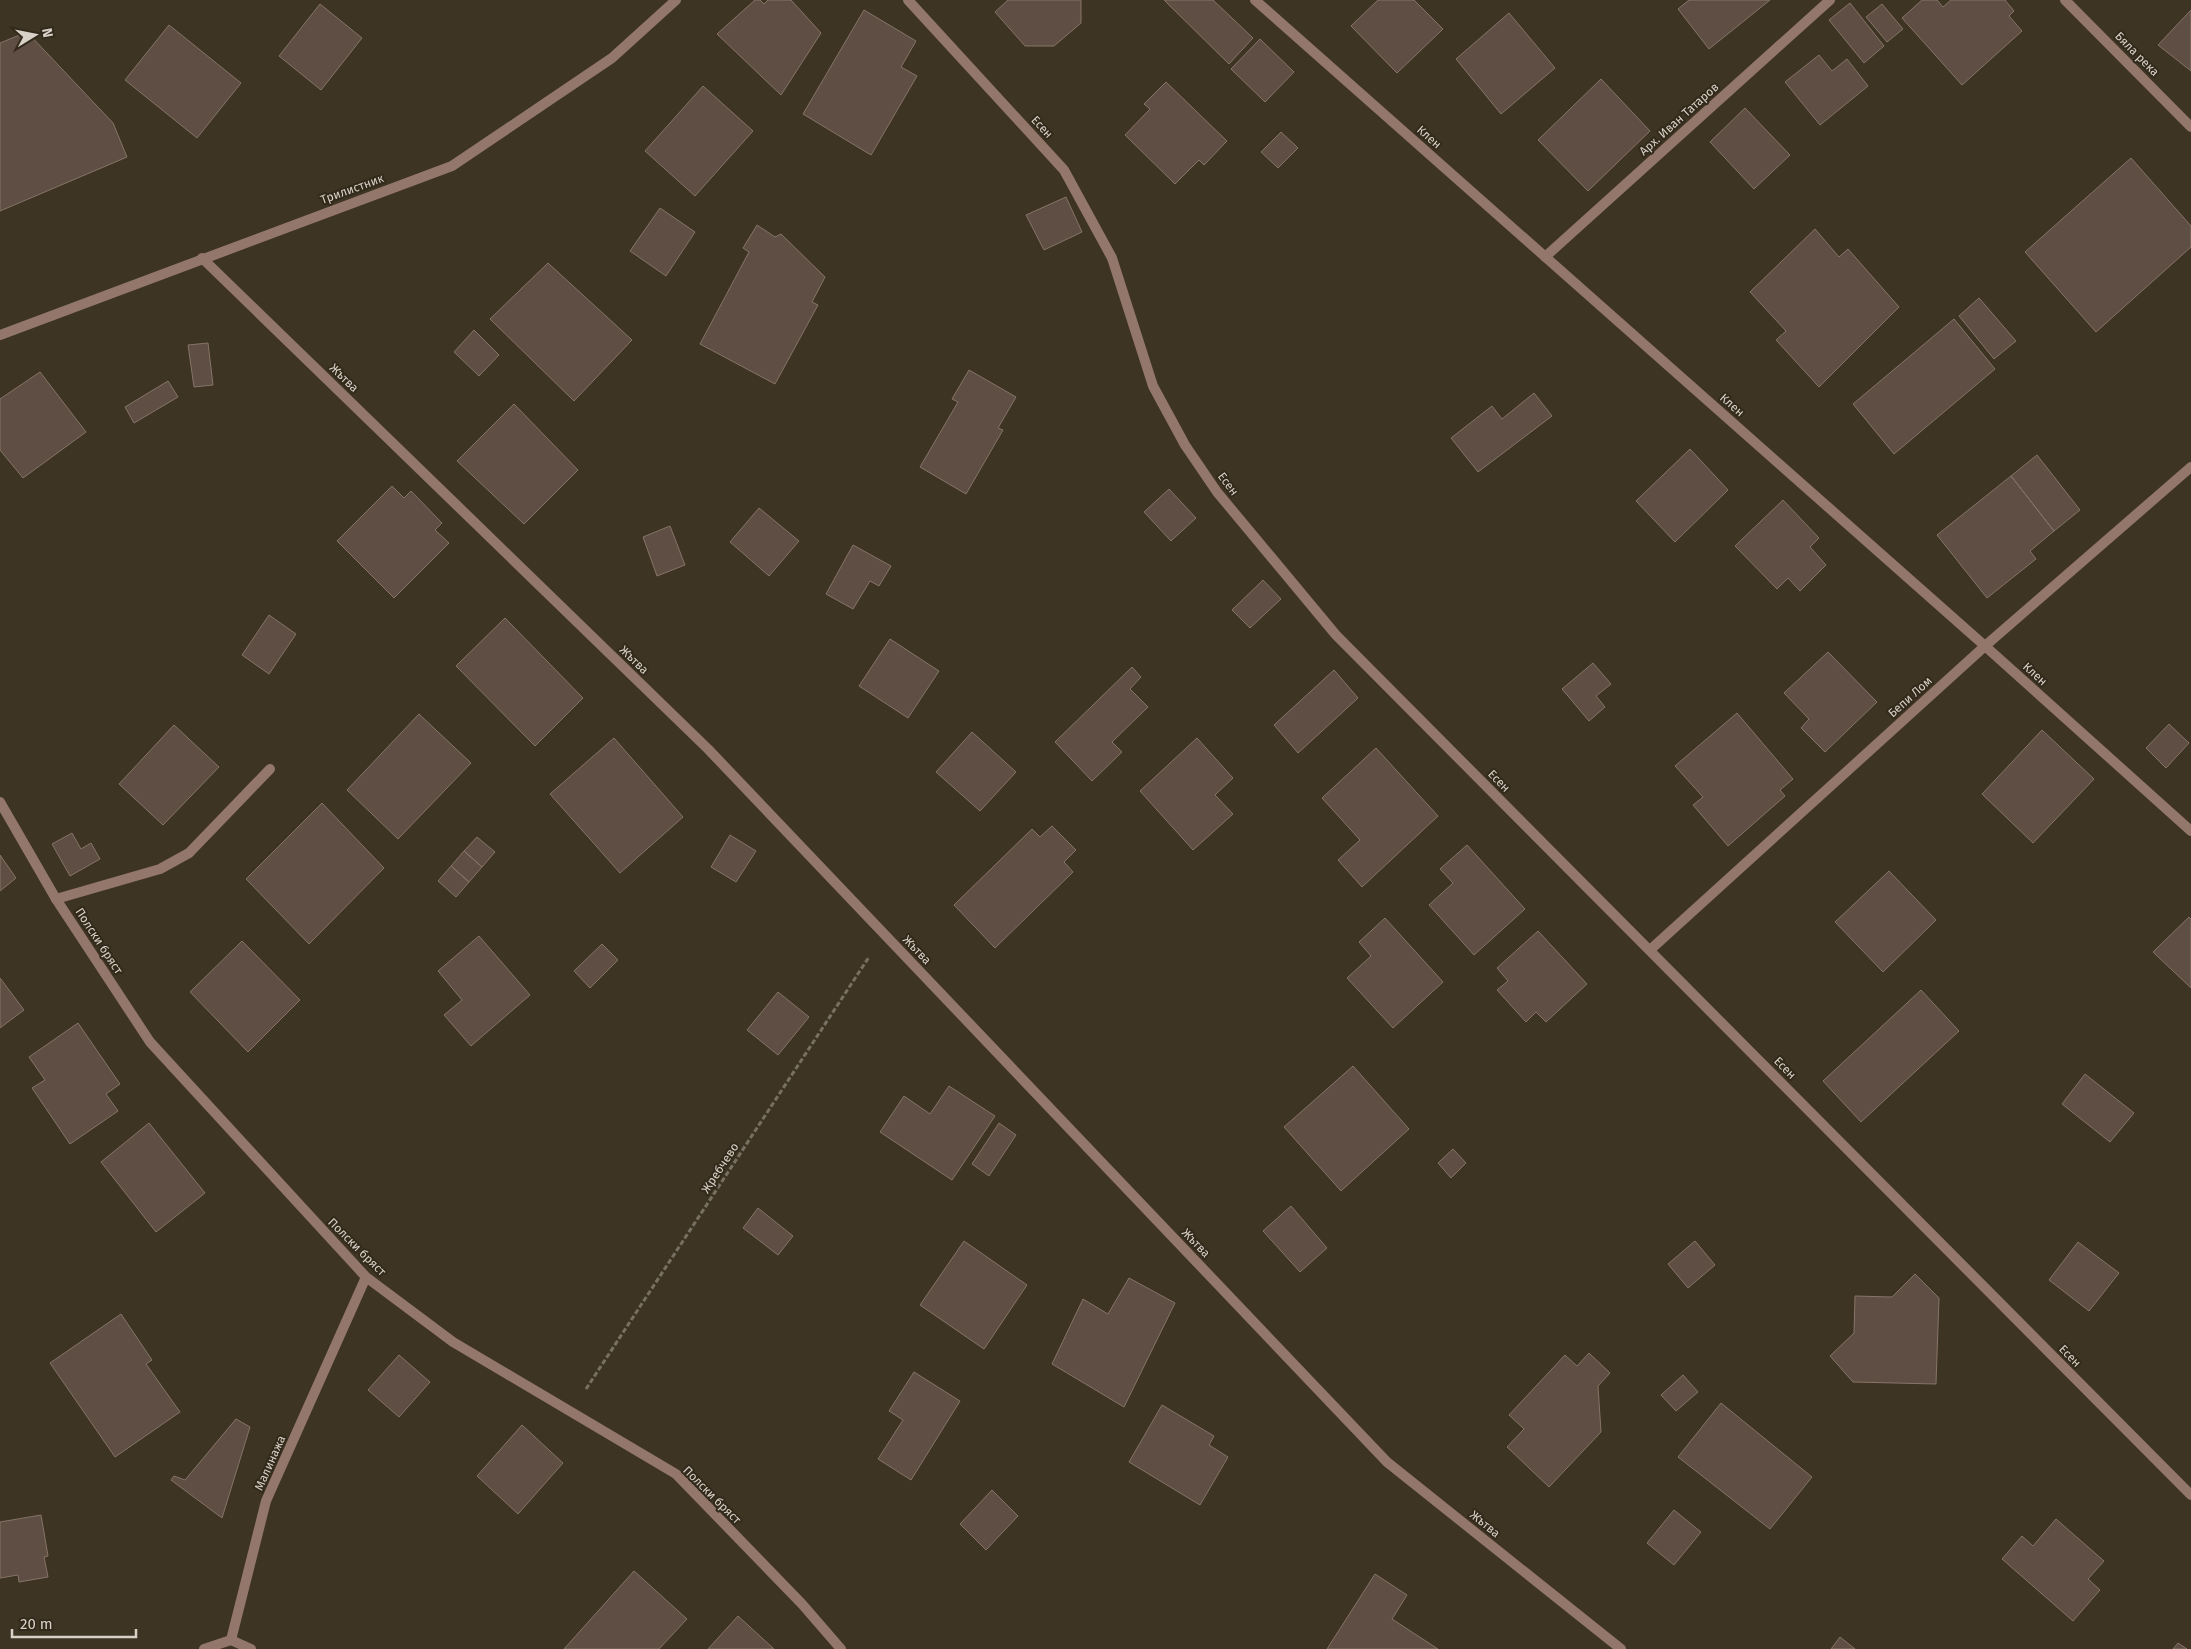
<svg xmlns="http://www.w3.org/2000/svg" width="2191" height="1649" font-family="'Fira Sans',sans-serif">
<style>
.building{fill:#5f4e43;stroke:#867468}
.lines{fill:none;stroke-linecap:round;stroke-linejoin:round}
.path{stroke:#787163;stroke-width:3;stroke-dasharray:5 2.5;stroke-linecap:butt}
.service{stroke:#94776b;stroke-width:10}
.minor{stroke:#94776b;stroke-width:10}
.labels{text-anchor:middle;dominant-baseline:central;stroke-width:4;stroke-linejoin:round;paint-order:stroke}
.street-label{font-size:12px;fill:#d7d1c7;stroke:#332a1b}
</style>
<rect width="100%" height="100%" fill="#3d3424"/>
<path class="building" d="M 755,0 L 760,0 L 764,4 L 768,0 L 791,0 L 821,33 L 781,95 L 717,34 Z
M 1008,0 L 1081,0 L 1081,23 L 1054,46 L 1025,46 L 995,12 Z
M 1164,0 L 1213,0 L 1253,38 L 1229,64 Z
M 1378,0 L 1414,0 L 1443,29 L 1397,73 L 1351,26 Z
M 1689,0 L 1770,0 L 1709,49 L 1678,9 Z
M 1922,0 L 1937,0 L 1943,7 L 1951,0 L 2005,0 L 2014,11 L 2009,16 L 2022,31 L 1962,85 L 1902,18 Z
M 1850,3 L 1884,46 L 1864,63 L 1829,20 Z
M 320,4 L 362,38 L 321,90 L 279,56 Z
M 1882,4 L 1903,29 L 1887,42 L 1866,17 Z
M 864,10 L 916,41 L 901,67 L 917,76 L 871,155 L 803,114 Z
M 2191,10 L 2191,71 L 2158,45 Z
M 1509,13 L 1555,68 L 1501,114 L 1456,59 Z
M 169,25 L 241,83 L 197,138 L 125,80 Z
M 27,32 L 113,123 L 127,157 L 0,211 L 0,43 Z
M 1260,39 L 1294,72 L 1265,102 L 1231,69 Z
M 1819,55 L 1832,71 L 1847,59 L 1868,86 L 1820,125 L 1785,82 Z
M 1601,79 L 1650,131 L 1588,191 L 1538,140 Z
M 1166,82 L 1227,141 L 1204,165 L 1199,160 L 1175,184 L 1125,135 L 1150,109 L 1144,104 Z
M 703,86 L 753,131 L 695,196 L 645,151 Z
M 1745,108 L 1790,155 L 1754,189 L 1710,142 Z
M 1281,132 L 1298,148 L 1278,168 L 1261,152 Z
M 2131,158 L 2191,226 L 2191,247 L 2096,332 L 2025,252 Z
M 1066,197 L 1082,232 L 1044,250 L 1026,215 Z
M 660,208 L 695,232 L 666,276 L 630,251 Z
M 757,225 L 775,237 L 781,234 L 825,277 L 812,302 L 818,305 L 775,384 L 700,344 L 749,252 L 743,248 Z
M 1815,229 L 1839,257 L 1848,249 L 1899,307 L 1819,387 L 1776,340 L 1786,331 L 1750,292 Z
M 548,263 L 632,340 L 574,401 L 490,319 Z
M 1979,298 L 2016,341 L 1994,359 L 1959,316 Z
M 1954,319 L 1995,369 L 1894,454 L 1853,404 Z
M 474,330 L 499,355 L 479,376 L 454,352 Z
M 208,343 L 213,385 L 194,387 L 188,345 Z
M 969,370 L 1016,397 L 998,428 L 1003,430 L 966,494 L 920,467 L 958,402 L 952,399 Z
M 40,372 L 86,432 L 23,478 L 0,450 L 0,399 Z
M 168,381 L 178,397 L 134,423 L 125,407 Z
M 1534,393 L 1552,416 L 1478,472 L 1451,438 L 1492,406 L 1502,419 Z
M 514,404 L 578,470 L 524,524 L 457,461 Z
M 1690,449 L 1728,490 L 1675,542 L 1636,501 Z
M 2037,455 L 2080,510 L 2054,531 L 2011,476 Z
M 2011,476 L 2054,531 L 2030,551 L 2036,559 L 1987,598 L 1937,535 Z
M 392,486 L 404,498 L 411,491 L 442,523 L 435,530 L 449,543 L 394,598 L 337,541 Z
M 1169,489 L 1196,518 L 1171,541 L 1144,512 Z
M 1783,500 L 1819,538 L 1810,547 L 1826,565 L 1800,591 L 1788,578 L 1777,589 L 1735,546 Z
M 759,508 L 799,541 L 769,576 L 730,542 Z
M 670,526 L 685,565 L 657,576 L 643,537 Z
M 853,545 L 891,566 L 879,586 L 870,581 L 853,609 L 826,594 Z
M 1263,580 L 1281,599 L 1250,628 L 1232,610 Z
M 269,615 L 296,634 L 269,674 L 242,655 Z
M 505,618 L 583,698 L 535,746 L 456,666 Z
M 890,639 L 939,671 L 908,718 L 859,686 Z
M 1828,652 L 1877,702 L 1825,752 L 1801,728 L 1809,719 L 1784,693 Z
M 1593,663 L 1611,684 L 1596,696 L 1605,707 L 1589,721 L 1562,689 Z
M 1132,667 L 1141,677 L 1130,689 L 1148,707 L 1112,742 L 1122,752 L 1092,781 L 1055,742 Z
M 1334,670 L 1358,698 L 1298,753 L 1274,725 Z
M 1737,713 L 1793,779 L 1780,790 L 1785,796 L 1728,846 L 1693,805 L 1703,797 L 1675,766 Z
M 419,714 L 471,763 L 398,839 L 347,790 Z
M 2169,724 L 2189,743 L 2166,768 L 2146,748 Z
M 174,725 L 219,767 L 163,825 L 119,784 Z
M 2042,730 L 2094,779 L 2033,843 L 1982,794 Z
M 972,732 L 1016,772 L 980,811 L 936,772 Z
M 614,738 L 683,817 L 620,873 L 550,794 Z
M 1197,738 L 1233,778 L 1215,795 L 1233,814 L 1193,850 L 1140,791 Z
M 1376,748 L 1438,816 L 1362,887 L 1338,860 L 1360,840 L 1322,798 Z
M 322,803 L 384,868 L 309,944 L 246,879 Z
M 1052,826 L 1076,850 L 1064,862 L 1073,872 L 995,948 L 954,905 L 1032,829 L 1040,837 Z
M 72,833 L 81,849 L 91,843 L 100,859 L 70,876 L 52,844 Z
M 730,835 L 756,851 L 736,882 L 711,867 Z
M 477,837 L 495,852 L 482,867 L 464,851 Z
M 1467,845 L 1525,909 L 1474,955 L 1429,905 L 1453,883 L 1440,869 Z
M 464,851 L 482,867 L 469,882 L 451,866 Z
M 0,855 L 16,878 L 0,891 Z
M 451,866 L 469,882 L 456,897 L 438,881 Z
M 1889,871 L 1936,920 L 1883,972 L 1835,922 Z
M 2189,917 L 2191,919 L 2191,988 L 2153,952 Z
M 1385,918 L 1443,982 L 1393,1028 L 1347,978 L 1371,956 L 1359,942 Z
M 1538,931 L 1587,984 L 1546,1022 L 1536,1012 L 1526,1022 L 1497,990 L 1508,981 L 1497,968 Z
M 479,936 L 530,995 L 471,1046 L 444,1015 L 462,1000 L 438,971 Z
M 242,941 L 300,1000 L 248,1052 L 190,992 Z
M 602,944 L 618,960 L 590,988 L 574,971 Z
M 0,978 L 24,1010 L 0,1028 Z
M 1921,990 L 1959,1031 L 1861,1122 L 1823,1081 Z
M 778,992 L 809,1017 L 778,1055 L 747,1030 Z
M 78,1023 L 120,1084 L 106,1094 L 118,1111 L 70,1144 L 32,1088 L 45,1080 L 29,1057 Z
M 1353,1066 L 1409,1129 L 1341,1191 L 1284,1127 Z
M 2085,1074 L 2134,1113 L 2110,1142 L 2062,1104 Z
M 949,1086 L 995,1116 L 952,1180 L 880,1132 L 904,1096 L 930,1114 Z
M 149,1123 L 205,1193 L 156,1232 L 101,1162 Z
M 999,1123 L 1016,1135 L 989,1176 L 972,1164 Z
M 1453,1149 L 1466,1163 L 1451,1178 L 1438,1163 Z
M 1291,1206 L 1327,1248 L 1300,1272 L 1263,1231 Z
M 758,1208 L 793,1236 L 778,1255 L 743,1228 Z
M 964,1241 L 1027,1285 L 984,1349 L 920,1305 Z
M 1695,1241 L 1715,1265 L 1688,1288 L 1668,1264 Z
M 2078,1242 L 2119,1273 L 2089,1311 L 2049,1280 Z
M 1915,1274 L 1939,1298 L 1936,1384 L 1853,1382 L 1830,1356 L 1854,1333 L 1855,1296 L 1892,1297 Z
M 1129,1278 L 1175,1303 L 1124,1407 L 1052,1364 L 1083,1299 L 1108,1314 Z
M 121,1314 L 152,1360 L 146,1364 L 180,1412 L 115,1457 L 50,1363 Z
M 1589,1353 L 1610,1373 L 1598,1386 L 1601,1432 L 1549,1487 L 1507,1447 L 1524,1429 L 1509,1415 L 1565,1355 L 1577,1366 Z
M 399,1355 L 430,1382 L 399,1417 L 368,1390 Z
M 914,1372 L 960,1401 L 911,1480 L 878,1459 L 903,1420 L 889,1411 Z
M 1683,1375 L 1698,1392 L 1676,1411 L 1661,1395 Z
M 1721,1403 L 1812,1477 L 1770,1529 L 1678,1457 Z
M 1162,1405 L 1214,1436 L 1209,1445 L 1228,1457 L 1200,1505 L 1129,1462 Z
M 236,1419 L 250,1427 L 222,1518 L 171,1480 L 174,1476 L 185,1480 Z
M 522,1425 L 563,1463 L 518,1514 L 477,1476 Z
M 992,1490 L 1018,1516 L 986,1550 L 960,1524 Z
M 1674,1510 L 1701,1532 L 1674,1565 L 1647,1543 Z
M 41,1515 L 48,1556 L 44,1557 L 48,1577 L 19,1582 L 18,1575 L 0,1578 L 0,1522 Z
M 2056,1519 L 2104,1561 L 2088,1579 L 2100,1590 L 2073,1621 L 2002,1559 L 2022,1536 L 2033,1546 Z
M 634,1571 L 687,1619 L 659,1649 L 564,1649 Z
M 1375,1574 L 1407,1595 L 1392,1619 L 1438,1649 L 1327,1649 Z
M 738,1616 L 774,1649 L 708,1649 Z
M 1840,1637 L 1855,1649 L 1831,1649 Z
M 2178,1643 L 2187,1649 L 2173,1649 Z"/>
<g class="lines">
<path class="path" d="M 586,1389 L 869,957"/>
<path class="service" d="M 1545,257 L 1830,0
M 56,899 L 160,869 L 189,853 L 270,769
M 231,1640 L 251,1649"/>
<path class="minor" d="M 908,0 L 1064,170 L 1112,258 L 1153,386 L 1185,445 L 1217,492 L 1336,635 L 2191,1495
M 1255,0 L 1985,646 L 2191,831
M 2065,0 L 2191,127
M 202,258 L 708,749 L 1387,1462 L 1621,1649
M 0,335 L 452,166 L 612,58 L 676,0
M 0,802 L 56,899 L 150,1042 L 366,1277 L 453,1342 L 676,1474 L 802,1604 L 841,1649
M 1650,950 L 1985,646 L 2191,467
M 204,1649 L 231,1640 L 266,1501 L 366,1277"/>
</g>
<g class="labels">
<g class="street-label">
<text transform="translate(2137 54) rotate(45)">Бяла река</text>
<text transform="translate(1679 119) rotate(-42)">Арх. Иван Татаров</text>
<text transform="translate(1042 127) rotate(47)">Есен</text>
<text transform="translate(1429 137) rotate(41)">Клен</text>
<text transform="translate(352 189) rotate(-20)">Трилистник</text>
<text transform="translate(344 378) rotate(44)">Жътва</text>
<text transform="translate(1732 405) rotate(41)">Клен</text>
<text transform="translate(1228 484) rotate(53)">Есен</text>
<text transform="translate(634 660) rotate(44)">Жътва</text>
<text transform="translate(2035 674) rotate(42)">Клен</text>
<text transform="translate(1910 697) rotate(-42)">Бепи Лом</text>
<text transform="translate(1499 781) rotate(45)">Есен</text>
<text transform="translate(99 941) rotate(57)">Полски бряст</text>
<text transform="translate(917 950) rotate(46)">Жътва</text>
<text transform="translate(1785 1068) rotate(45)">Есен</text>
<text transform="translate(720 1168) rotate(-57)">Жребчево</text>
<text transform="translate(1196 1243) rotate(46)">Жътва</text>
<text transform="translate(357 1247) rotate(45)">Полски бряст</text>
<text transform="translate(2070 1356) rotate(45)">Есен</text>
<text transform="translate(270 1463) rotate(-66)">Малинажа</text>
<text transform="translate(712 1495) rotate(45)">Полски бряст</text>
<text transform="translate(1485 1524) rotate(39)">Жътва</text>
</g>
</g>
<g transform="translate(35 35) rotate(80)" stroke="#332a1b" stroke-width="4" paint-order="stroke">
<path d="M0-4L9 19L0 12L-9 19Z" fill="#d7d1c7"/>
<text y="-8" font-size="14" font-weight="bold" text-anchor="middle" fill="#d7d1c7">N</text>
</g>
<path d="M12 1629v8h124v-8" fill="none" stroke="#d7d1c7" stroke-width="2.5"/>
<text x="20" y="1629" font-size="15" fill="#d7d1c7" stroke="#332a1b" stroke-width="4" paint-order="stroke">20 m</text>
</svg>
